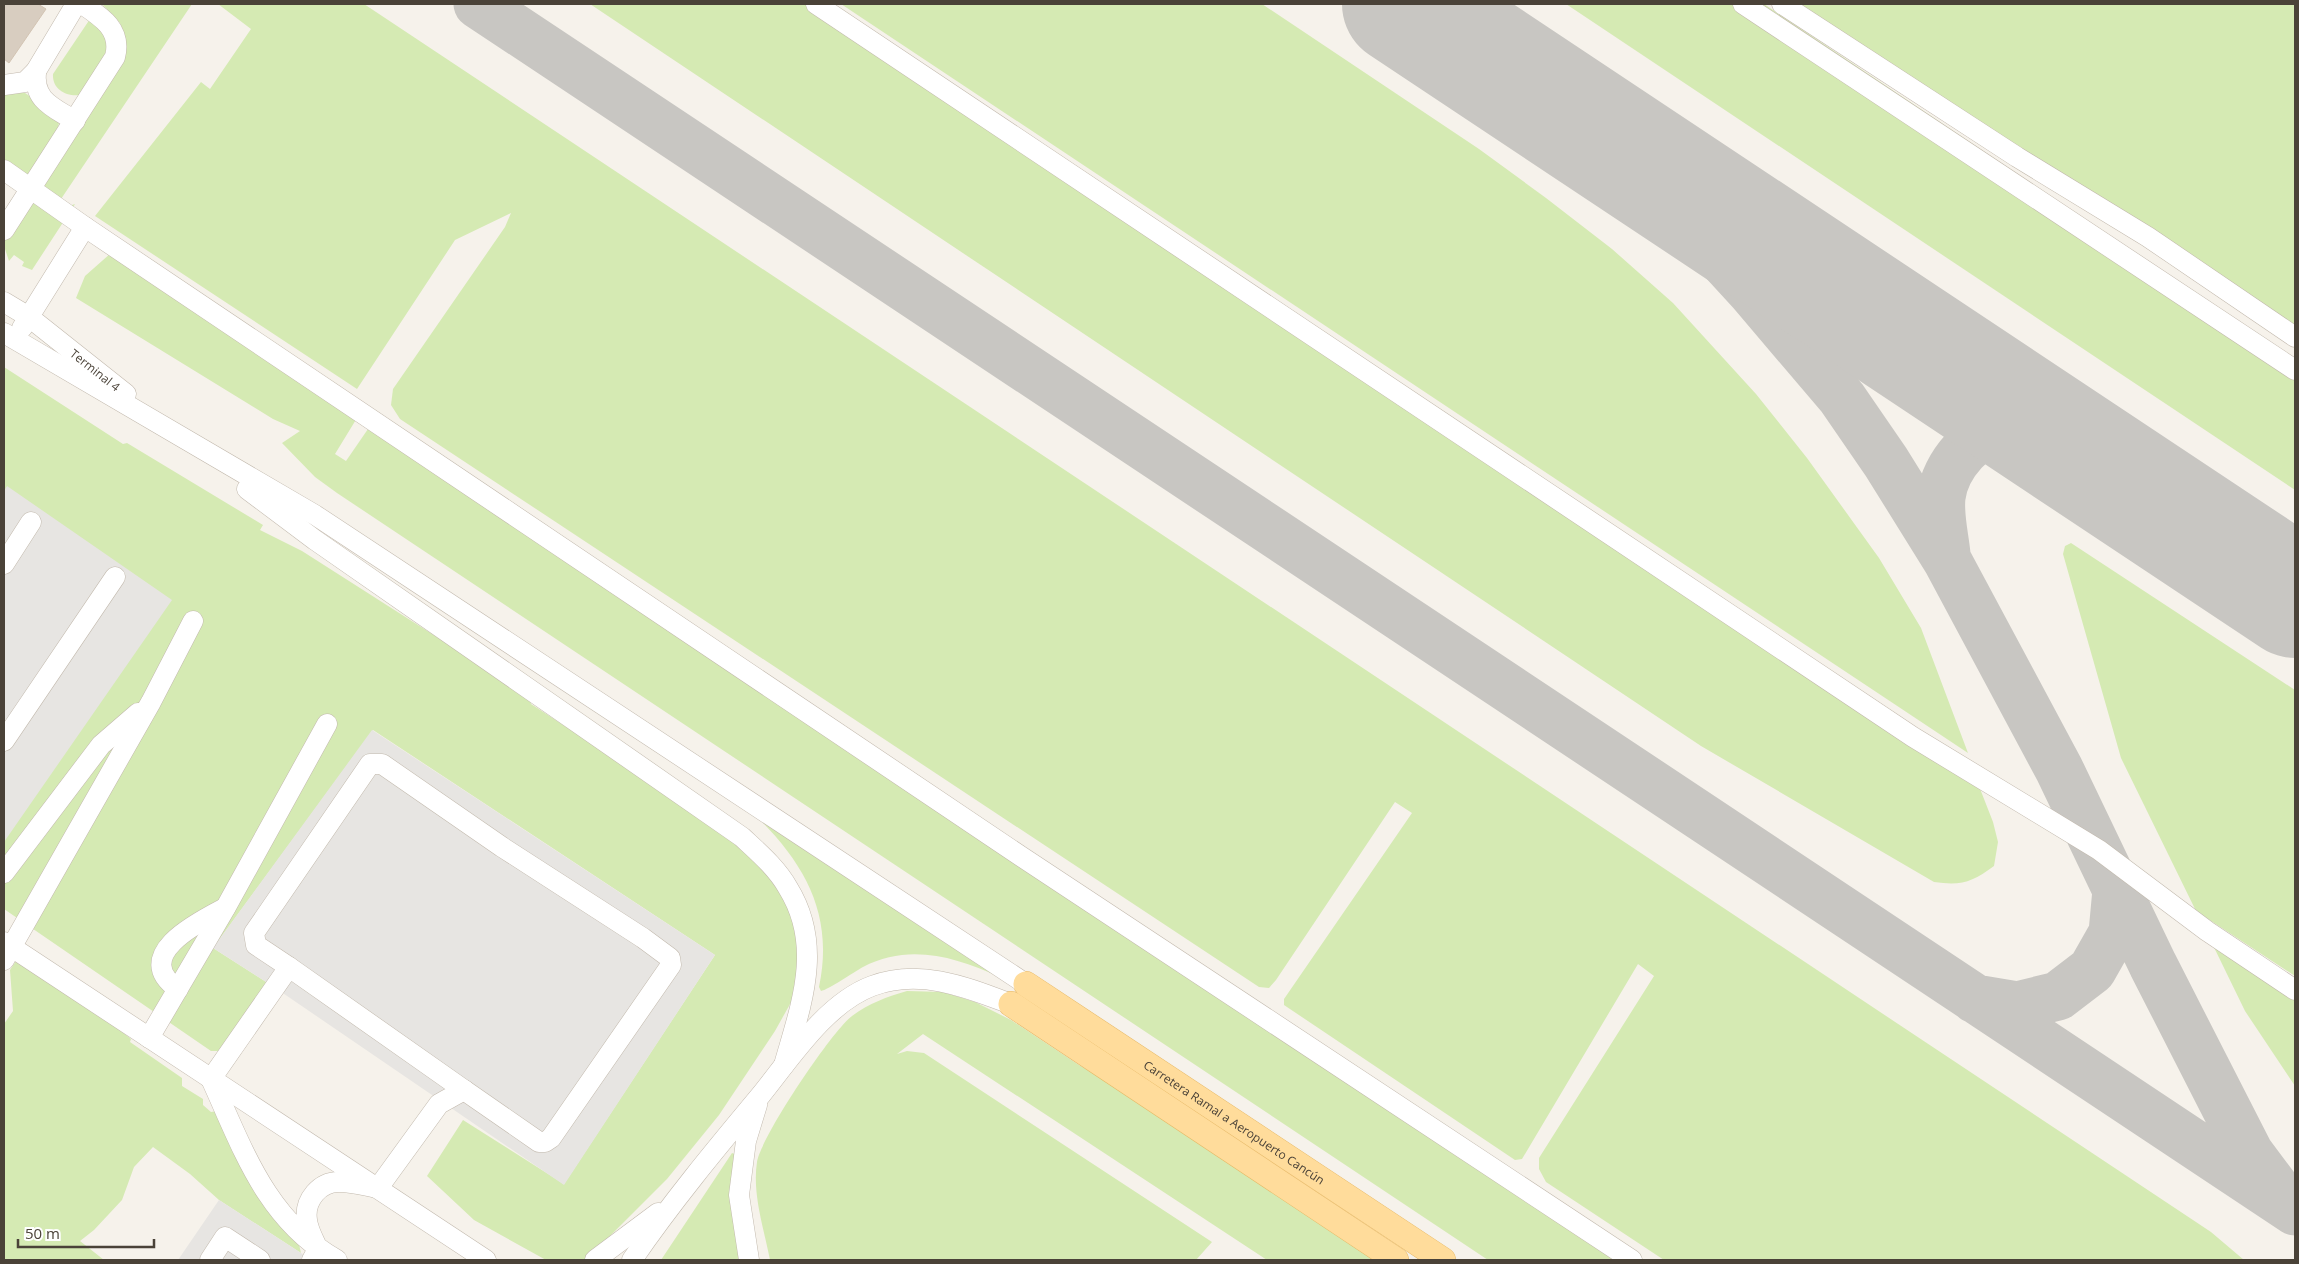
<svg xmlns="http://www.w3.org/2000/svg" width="2299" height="1264" font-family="'Open Sans',sans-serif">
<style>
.green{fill:#d5eab3}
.parking{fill:#e7e5e2}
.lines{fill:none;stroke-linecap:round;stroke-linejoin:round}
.taxiway{stroke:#c8c6c2;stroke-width:49}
.runway{stroke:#c8c6c2;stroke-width:122}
.building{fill:#d8cdc0;stroke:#d3c4b3}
.minor-casing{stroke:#c2b9ad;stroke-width:21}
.major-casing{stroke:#e7b967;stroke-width:26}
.minor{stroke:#fff;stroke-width:20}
.major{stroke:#ffdc9b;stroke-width:25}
.labels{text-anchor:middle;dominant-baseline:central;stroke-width:4;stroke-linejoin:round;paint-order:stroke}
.street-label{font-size:12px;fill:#4a4238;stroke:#fff}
</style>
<rect width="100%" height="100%" fill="#f6f2eb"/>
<path class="green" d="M 102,4 L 192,4 L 61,199 L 38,187 L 123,53 L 120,23 Z
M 218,4 L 364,4 L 2211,1232 L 2244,1260 L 1664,1260 L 1546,1182 L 1539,1169 L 1539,1158 L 1654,976 L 1638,964 L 1522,1159 L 1515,1160 L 1284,1005 L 1284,999 L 1412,813 L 1395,802 L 1276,980 L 1269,988 L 1259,987 L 400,419 L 391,405 L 393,389 L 505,227 L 511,213 L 455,240 L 357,389 L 95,216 L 201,82 L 210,89 L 251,29 Z
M 590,4 L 809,4 L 1977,781 L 1993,822 L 1998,842 L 1994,866 C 1972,882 1962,886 1934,882 L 1701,746 Z
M 841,4 L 1262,4 L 1479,149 L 1546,198 L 1612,249 L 1673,303 L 1756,394 L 1807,458 L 1879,558 L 1921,628 L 1968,753 Z
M 1566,4 L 1764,4 L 2295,360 L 2295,490 Z
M 1800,4 L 2295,4 L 2295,329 Z
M 90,19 L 109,36 L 106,57 L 80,95 C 66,97 52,89 53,74 Z
M 4,86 L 16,87 L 55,113 L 59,123 L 56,135 L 25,178 L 4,163 Z
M 34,197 L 66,207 L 75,204 L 32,270 L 22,266 L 24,262 L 14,255 L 9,261 L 4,246 L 5,238 Z
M 111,253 L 357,418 L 335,454 L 346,461 L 368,429 L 1617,1260 L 1488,1260 L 337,493 L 315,477 L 282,443 L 300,431 L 273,419 L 76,298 L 85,276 Z
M 4,367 L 123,444 L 127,443 L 263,525 L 260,530 L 302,551 L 529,696 L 531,704 L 649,781 L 655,782 L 768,870 L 803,935 L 794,997 L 775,1031 L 719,1115 L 667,1179 L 586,1260 L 546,1260 L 474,1220 L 427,1176 L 463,1120 L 564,1184 L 715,955 L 373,730 L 213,948 L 271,985 L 220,1051 L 211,1051 L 4,909 Z
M 2071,543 L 2295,690 L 2295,976 L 2196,911 L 2121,758 L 2063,554 L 2065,546 Z
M 748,808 L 999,977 C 956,957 909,943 863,967 C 854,972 828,990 821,991 L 819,987 C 835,911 802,859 748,808 Z
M 2207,933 L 2295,988 L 2295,1086 L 2245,1011 Z
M 16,961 L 85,1002 L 131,1039 L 130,1042 L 182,1078 L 182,1086 L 203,1099 L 203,1105 L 211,1112 L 217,1111 L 298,1240 L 301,1253 L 219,1200 L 190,1174 L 153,1147 L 134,1167 L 122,1200 L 94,1230 L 80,1241 L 104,1260 L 4,1260 L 4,1024 L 13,1011 L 10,970 Z
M 907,991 L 943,992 L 975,1002 L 1011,1020 L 1079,1065 L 1135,1097 L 1378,1260 L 1267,1260 L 923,1034 L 897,1054 L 907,1051 L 924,1053 L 1212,1242 L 1196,1260 L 770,1260 C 764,1229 752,1194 757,1162 C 761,1137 831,1032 852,1016 C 869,1003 887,997 907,991 Z
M 732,1153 L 737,1155 L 743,1260 L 661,1260 Z"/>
<path class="parking" d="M 7,486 L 172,600 L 4,842 L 4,491 Z
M 372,730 L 715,955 L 564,1185 L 271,985 L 213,948 Z
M 219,1200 L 301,1253 L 311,1260 L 178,1260 Z"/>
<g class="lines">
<path class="taxiway" d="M 478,4 L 2295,1211
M 1620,148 L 1751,291 L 1842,398 L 1886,462 L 1947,560 L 2059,769 L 2153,965 L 2249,1153 L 2276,1189
M 1946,554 C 1944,535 1939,516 1941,497 C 1945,466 1975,429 2008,428 C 2025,428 2041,434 2056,439
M 1975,999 L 2017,1006 L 2058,996 L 2092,970 L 2113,933 L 2117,890"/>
<path class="runway" d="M 1403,4 L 2295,597"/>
</g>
<path class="building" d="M 4,4 L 38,4 L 46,9 L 9,63 L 4,59 Z"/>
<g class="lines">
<defs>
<g id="minor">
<path d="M 816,4 L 1913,737 L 2099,850 L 2207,931 L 2295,990"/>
<path d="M 1743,4 L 2295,370"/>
<path d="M 1782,4 L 2017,157 L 2148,237 L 2295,337"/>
<path d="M 36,71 C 33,101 53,107 75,121"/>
<path d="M 4,85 L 25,82 L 36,71 L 76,4"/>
<path d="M 4,170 L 85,227 L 1022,857 L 1632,1260"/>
<path d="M 4,230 L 115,57 C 122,30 102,17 82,4"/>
<path id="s1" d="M 4,302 L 29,317 L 126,394"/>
<path d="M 22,328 L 85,227"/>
<path d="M 4,333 L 315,515 L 1026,984"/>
<path d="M 247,489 L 315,540 L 742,837 C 758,852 777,868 788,888 C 824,946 801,1005 784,1065"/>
<path d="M 4,564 L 31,522"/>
<path d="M 4,741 L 115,577"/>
<path d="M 4,873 L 101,745 L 138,713"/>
<path d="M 4,942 L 486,1260"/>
<path d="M 4,960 L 151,702 L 193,621"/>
<path d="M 289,967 L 256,945 L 254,933 L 370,764 L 382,764 L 502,847 L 643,938 L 670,958 L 671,965 L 551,1138 L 545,1142 L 539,1142 L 464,1090"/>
<path d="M 178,989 C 130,956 198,922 225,908"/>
<path d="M 149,1038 L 226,907 L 327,724"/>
<path d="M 210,1260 L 225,1237 L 260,1260"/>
<path d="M 312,1260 L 318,1249 C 314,1240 308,1230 307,1220 C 304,1200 320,1181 340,1182 C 353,1182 366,1186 378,1188 L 439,1104 L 464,1090 L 289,967 L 211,1079 C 243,1149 266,1220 337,1260"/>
<path d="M 595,1260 L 658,1213"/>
<path d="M 632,1260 C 671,1203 715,1150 760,1096 C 790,1059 826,1003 872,986 C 920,968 966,987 1011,1004"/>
<path d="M 749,1260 L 739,1195 L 746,1141 L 757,1105"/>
</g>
<g id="major">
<path id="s2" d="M 1026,984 L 1443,1260"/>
<path d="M 1011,1004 L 1396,1260"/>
</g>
</defs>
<use href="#minor" class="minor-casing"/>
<use href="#major" class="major-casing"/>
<use href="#minor" class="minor"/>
<use href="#major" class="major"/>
</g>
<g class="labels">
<g class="street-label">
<text stroke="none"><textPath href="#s1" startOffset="114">Terminal 4</textPath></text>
<text stroke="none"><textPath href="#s2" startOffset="250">Carretera Ramal a Aeropuerto Cancún</textPath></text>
</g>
</g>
<rect width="2299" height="1264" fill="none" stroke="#4a4238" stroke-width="10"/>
<path d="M18 1239v8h136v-8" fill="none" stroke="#4a4238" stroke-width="2.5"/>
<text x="25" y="1239" font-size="15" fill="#4a4238" stroke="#ffffff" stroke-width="4" paint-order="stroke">50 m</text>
</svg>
